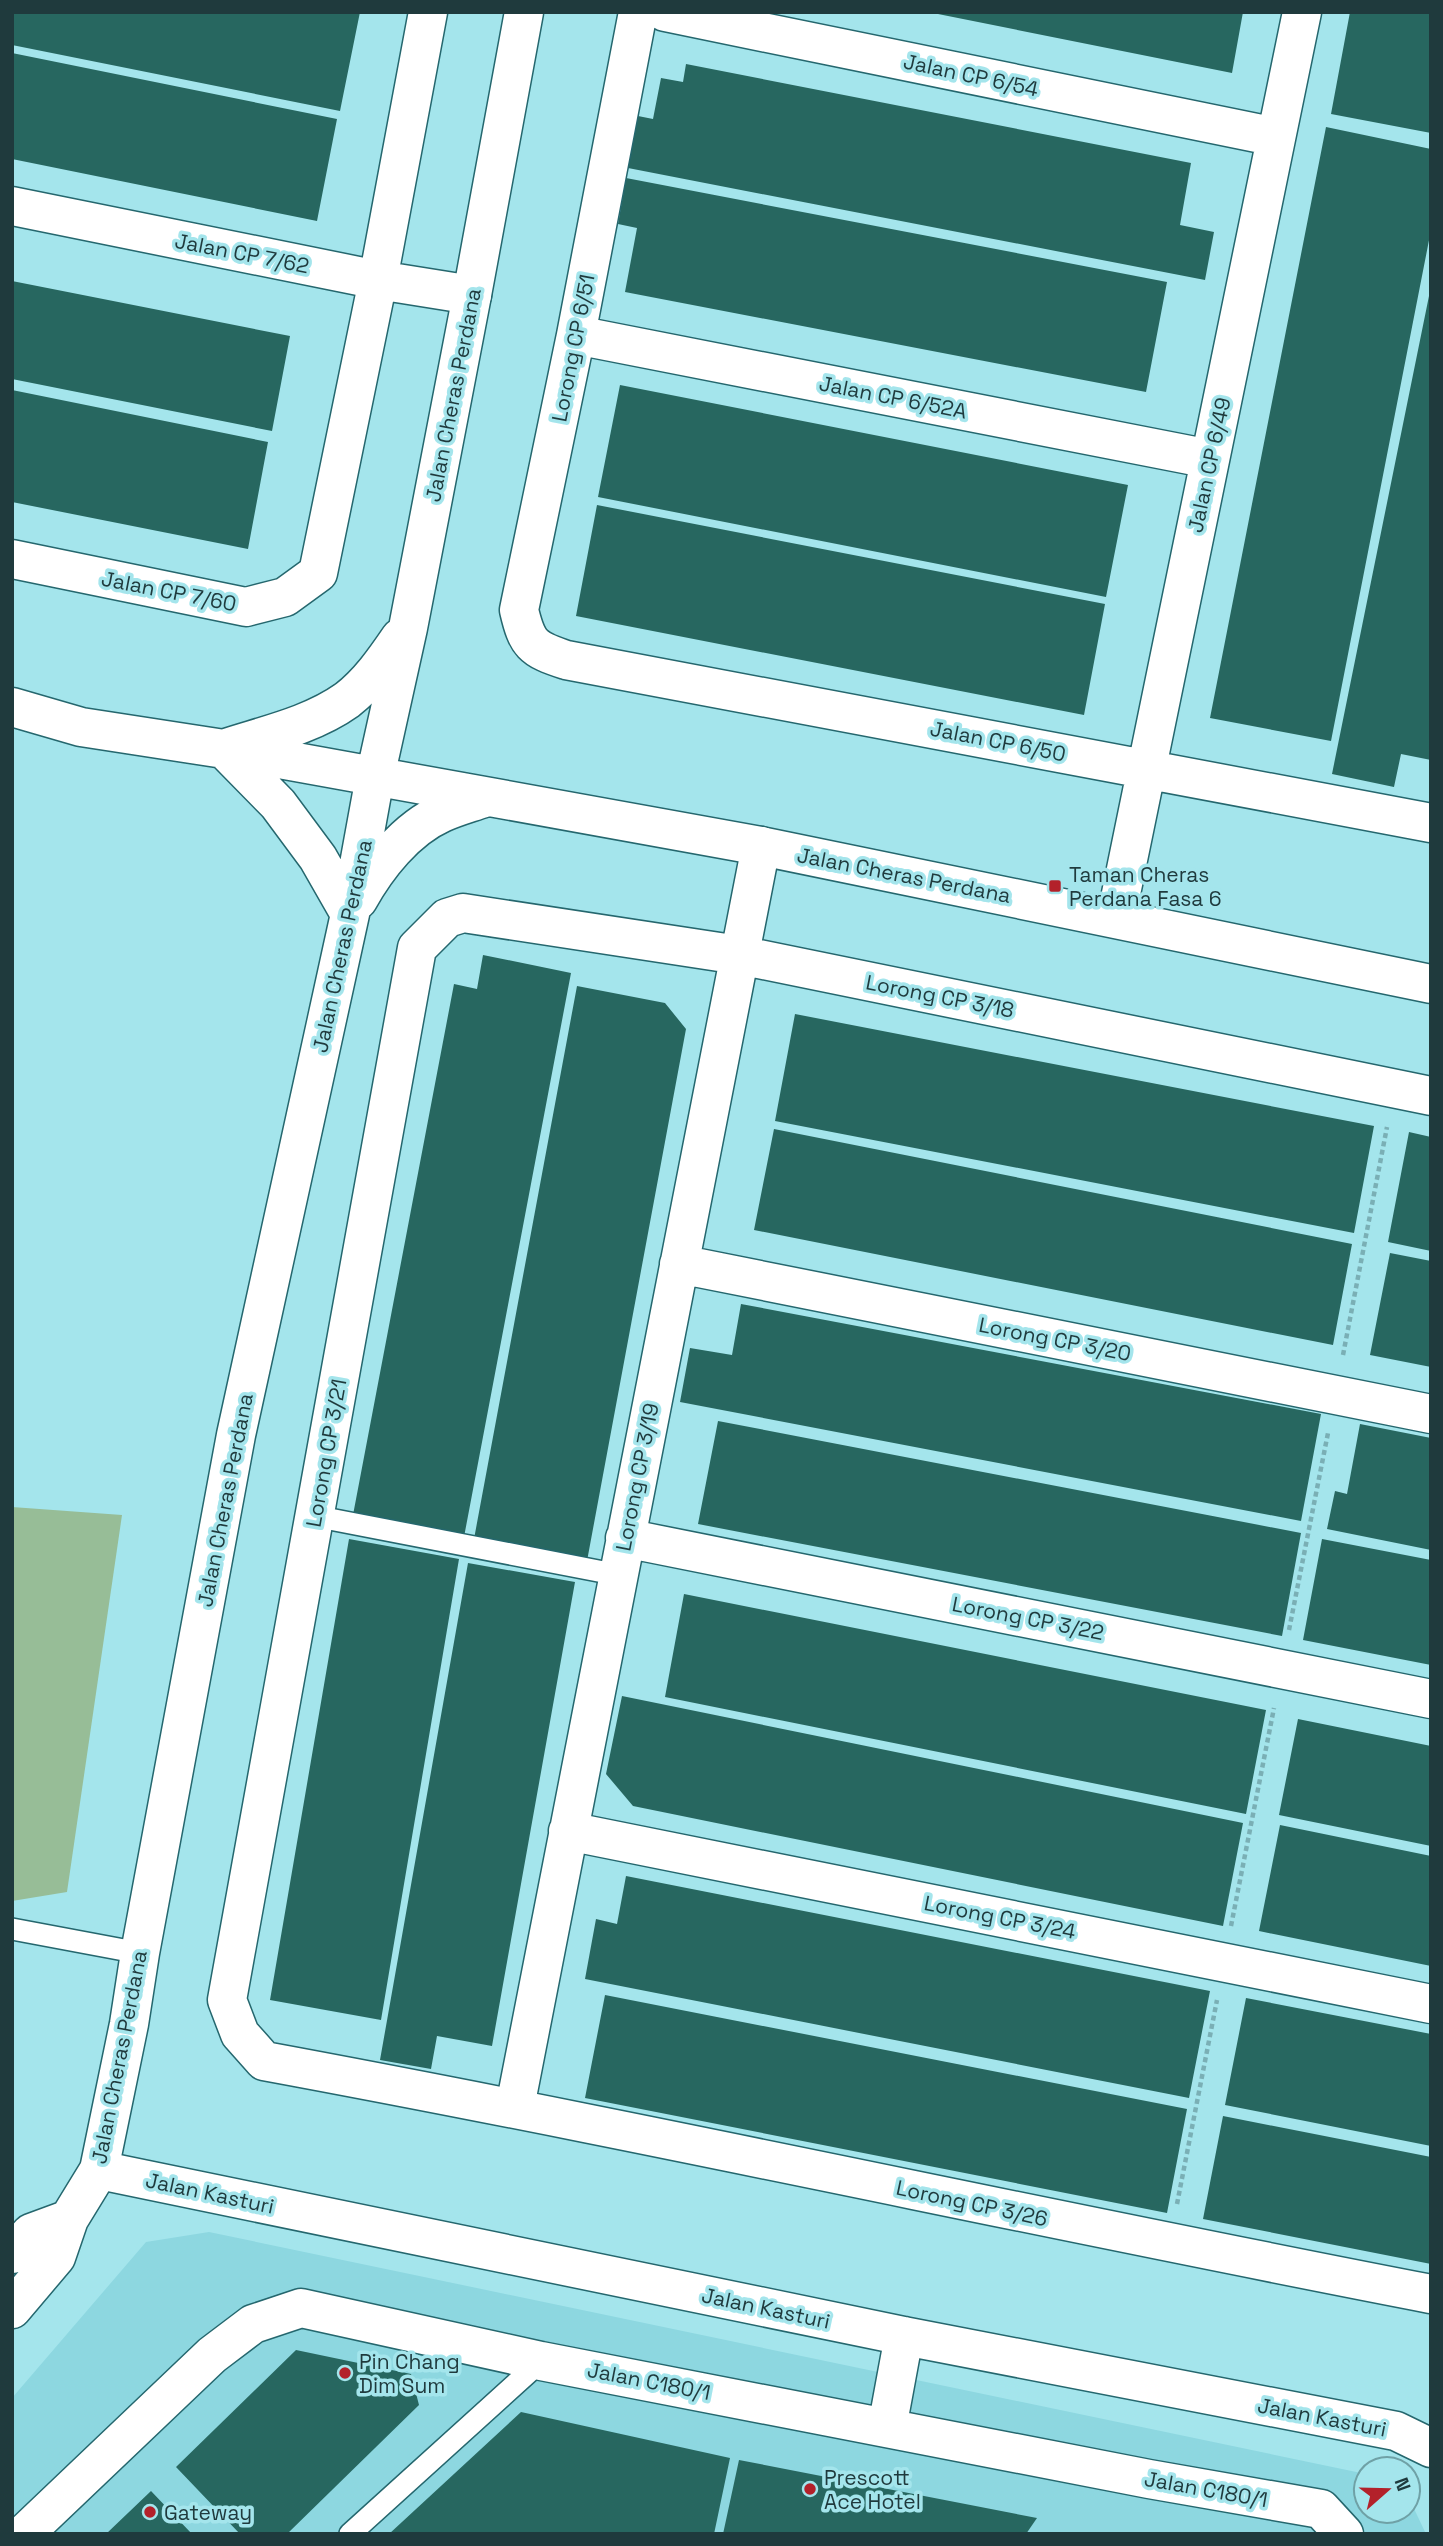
<svg xmlns="http://www.w3.org/2000/svg" width="1443" height="2546" font-family="'Space Grotesk',sans-serif">
<style>
.built{fill:#8dd7e0}
.green{fill:#97bd97}
.building{fill:#276760}
.lines{fill:none;stroke-linecap:round;stroke-linejoin:round}
.lane-casing{stroke:#25676e;stroke-width:24}
.street-casing{stroke:#25676e;stroke-width:41}
.secondary-casing{stroke:#25676e;stroke-width:41}
.path{stroke:#7aafb5;stroke-width:4.5;stroke-dasharray:5 3.5;stroke-linecap:butt}
.lane{stroke:#fff;stroke-width:21}
.street{stroke:#fff;stroke-width:38}
.secondary{stroke:#fff;stroke-width:38}
.poi-dot{fill:#b3212a;stroke:#a4e5ec;stroke-width:2.5}
.labels{text-anchor:middle;dominant-baseline:central;stroke-width:7;stroke-linejoin:round;paint-order:stroke}
.street-label{font-size:21px;fill:#1f3a3d;stroke:#a4e5ec}
.poi-label{font-size:21px;fill:#1f3a3d;stroke:#a4e5ec;text-anchor:start}
</style>
<rect width="100%" height="100%" fill="#a4e5ec"/>
<path class="built" d="M 209,2232 L 1366,2474 L 1366,2511 L 1408,2511 L 1408,2496 L 1426,2534 L 12,2534 L 12,2398 L 146,2242 Z"/>
<path class="green" d="M 12,1507 L 122,1515 L 67,1892 L 12,1901 Z"/>
<path class="building" d="M 12,12 L 360,12 L 340,111 L 12,45 Z
M 928,12 L 1243,12 L 1232,73 Z
M 1350,12 L 1431,12 L 1431,133 L 1331,114 Z
M 12,53 L 337,119 L 317,221 L 12,159 Z
M 686,64 L 1191,163 L 1180,225 L 1214,232 L 1205,280 L 628,168 L 638,116 L 653,119 L 661,78 L 683,82 Z
M 1326,127 L 1431,149 L 1431,230 L 1331,741 L 1210,718 Z
M 626,178 L 1167,282 L 1146,392 L 625,292 L 637,228 L 618,224 Z
M 12,281 L 290,336 L 272,431 L 12,379 Z
M 1430,291 L 1431,760 L 1401,754 L 1394,787 L 1332,774 Z
M 620,385 L 1128,485 L 1106,597 L 598,497 Z
M 12,390 L 268,442 L 248,549 L 12,502 Z
M 597,505 L 1105,604 L 1084,715 L 576,616 Z
M 483,955 L 571,973 L 464,1537 L 353,1515 L 454,984 L 477,989 Z
M 577,986 L 665,1003 L 686,1029 L 587,1561 L 474,1539 Z
M 795,1014 L 1374,1126 L 1354,1233 L 775,1121 Z
M 774,1129 L 1352,1244 L 1333,1345 L 754,1230 Z
M 1409,1132 L 1431,1137 L 1431,1251 L 1388,1242 Z
M 1390,1253 L 1431,1261 L 1431,1367 L 1370,1355 Z
M 741,1304 L 1321,1414 L 1301,1521 L 680,1402 L 690,1348 L 732,1355 Z
M 718,1421 L 1301,1533 L 1282,1636 L 698,1524 Z
M 1360,1424 L 1431,1438 L 1431,1550 L 1327,1529 L 1335,1491 L 1347,1494 Z
M 349,1539 L 459,1559 L 381,2020 L 270,2000 Z
M 1322,1539 L 1431,1560 L 1431,1665 L 1303,1640 Z
M 468,1563 L 575,1582 L 492,2046 L 437,2036 L 431,2069 L 380,2060 Z
M 684,1594 L 1266,1710 L 1246,1814 L 665,1697 Z
M 622,1696 L 1243,1823 L 1223,1926 L 633,1806 L 606,1774 Z
M 1298,1719 L 1431,1746 L 1431,1846 L 1279,1815 Z
M 1280,1825 L 1431,1856 L 1431,1966 L 1259,1931 Z
M 626,1876 L 1210,1991 L 1189,2098 L 585,1979 L 596,1919 L 617,1924 Z
M 605,1995 L 1187,2109 L 1167,2213 L 585,2098 Z
M 1246,1998 L 1431,2034 L 1431,2146 L 1225,2105 Z
M 1223,2116 L 1431,2157 L 1431,2264 L 1203,2219 Z
M 296,2350 L 411,2374 L 419,2405 L 287,2534 L 240,2534 L 176,2467 Z
M 521,2412 L 730,2458 L 714,2534 L 389,2534 Z
M 739,2460 L 1037,2518 L 1026,2534 L 723,2534 Z
M 151,2491 L 192,2534 L 106,2534 Z"/>
<g class="lines">
<defs>
<path id="lane" d="M 314,1516 L 619,1575
M 12,1929 L 140,1953
M 350,2534 L 541,2361"/>
<path id="street" d="M 638,12 L 576,335 L 519,610 C 527,644 532,649 566,660 L 1431,823
M 665,12 L 1276,137
M 12,206 L 378,280 L 472,295
M 576,335 L 1210,459
M 12,559 L 246,607 L 285,597 L 318,573 L 378,280 L 428,12
M 1116,918 L 1302,12
M 1431,1096 L 739,955 L 463,913 L 447,918 L 417,948 L 227,2000 L 240,2034 L 264,2061 C 654,2133 1041,2219 1431,2294
M 679,1264 L 1431,1414
M 625,1538 L 1431,1699
M 568,1831 L 1431,2004
M 515,2107 L 761,846
M 99,2170 L 904,2336 L 1396,2431 L 1431,2448
M 887,2428 L 904,2336
M 24,2534 L 212,2355 L 253,2324 L 301,2308 L 541,2361 L 1149,2479 L 1321,2509 L 1344,2534"/>
<path id="secondary" d="M 12,707 L 81,727 L 224,749 L 761,846 L 1431,984
M 226,748 C 266,735 312,725 347,700 C 369,683 385,660 400,638
M 224,749 L 278,804 L 318,858 L 350,914
M 358,900 C 377,866 406,829 442,813 C 455,807 470,803 484,798
M 12,2254 L 31,2233 L 69,2219
M 12,2309 L 56,2257 L 69,2219 L 99,2170 L 129,2024 L 140,1953 L 236,1435 L 350,914 L 375,777 L 408,628 L 472,295 L 524,12"/>
</defs>
<use href="#lane" class="lane-casing"/>
<use href="#street" class="street-casing"/>
<use href="#secondary" class="secondary-casing"/>
<path class="path" d="M 1343,1355 L 1387,1127
M 1289,1630 L 1328,1433
M 1231,1926 L 1274,1708
M 1177,2204 L 1217,2000"/>
<use href="#lane" class="lane"/>
<use href="#street" class="street"/>
<use href="#secondary" class="secondary"/>
</g>
<g class="poi-dot">
<rect x="1048" y="879" width="14" height="14" rx="3.5"/>
<circle cx="345" cy="2373" r="7"/>
<circle cx="810" cy="2489" r="7"/>
<circle cx="150" cy="2512" r="7"/>
</g>
<g class="labels">
<g class="street-label">
<text transform="translate(971 75) rotate(12)">Jalan CP 6/54</text>
<text transform="translate(242 253) rotate(11)">Jalan CP 7/62</text>
<text transform="translate(573 348) rotate(-79)">Lorong CP 6/51</text>
<text transform="translate(453 395) rotate(-79)">Jalan Cheras Perdana</text>
<text transform="translate(893 397) rotate(11)">Jalan CP 6/52A</text>
<text transform="translate(1209 465) rotate(-78)">Jalan CP 6/49</text>
<text transform="translate(169 591) rotate(11)">Jalan CP 7/60</text>
<text transform="translate(998 741) rotate(11)">Jalan CP 6/50</text>
<text transform="translate(904 875) rotate(11)">Jalan Cheras Perdana</text>
<text transform="translate(342 946) rotate(-78)">Jalan Cheras Perdana</text>
<text transform="translate(940 996) rotate(11)">Lorong CP 3/18</text>
<text transform="translate(1055 1339) rotate(11)">Lorong CP 3/20</text>
<text transform="translate(326 1453) rotate(-80)">Lorong CP 3/21</text>
<text transform="translate(637 1477) rotate(-79)">Lorong CP 3/19</text>
<text transform="translate(225 1500) rotate(-79)">Jalan Cheras Perdana</text>
<text transform="translate(1028 1618) rotate(11)">Lorong CP 3/22</text>
<text transform="translate(1000 1917) rotate(11)">Lorong CP 3/24</text>
<text transform="translate(119 2057) rotate(-79)">Jalan Cheras Perdana</text>
<text transform="translate(210 2193) rotate(12)">Jalan Kasturi</text>
<text transform="translate(972 2203) rotate(12)">Lorong CP 3/26</text>
<text transform="translate(766 2308) rotate(12)">Jalan Kasturi</text>
<text transform="translate(649 2381) rotate(11)">Jalan C180/1</text>
<text transform="translate(1322 2417) rotate(11)">Jalan Kasturi</text>
<text transform="translate(1206 2489) rotate(10)">Jalan C180/1</text>
</g>
<g class="poi-label">
<text x="1069" y="874">Taman Cheras<tspan x="1069" dy="24">Perdana Fasa 6</tspan></text>
<text x="359" y="2361">Pin Chang<tspan x="359" dy="24">Dim Sum</tspan></text>
<text x="824" y="2477">Prescott<tspan x="824" dy="24">Ace Hotel</tspan></text>
<text x="164" y="2512">Gateway</text>
</g>
</g>
<rect width="1443" height="2546" fill="none" stroke="#1f3a3d" stroke-width="28"/>
<g transform="translate(1387 2490) rotate(70)"><circle r="33" fill="#a4e5ec" stroke="#6fa1a6" stroke-width="2"/>
<path d="M0-5L12 26L0 18L-12 26Z" fill="#b3212a"/>
<text y="-10" font-size="19" font-weight="bold" text-anchor="middle" fill="#1f3a3d">N</text>
</g>
</svg>
